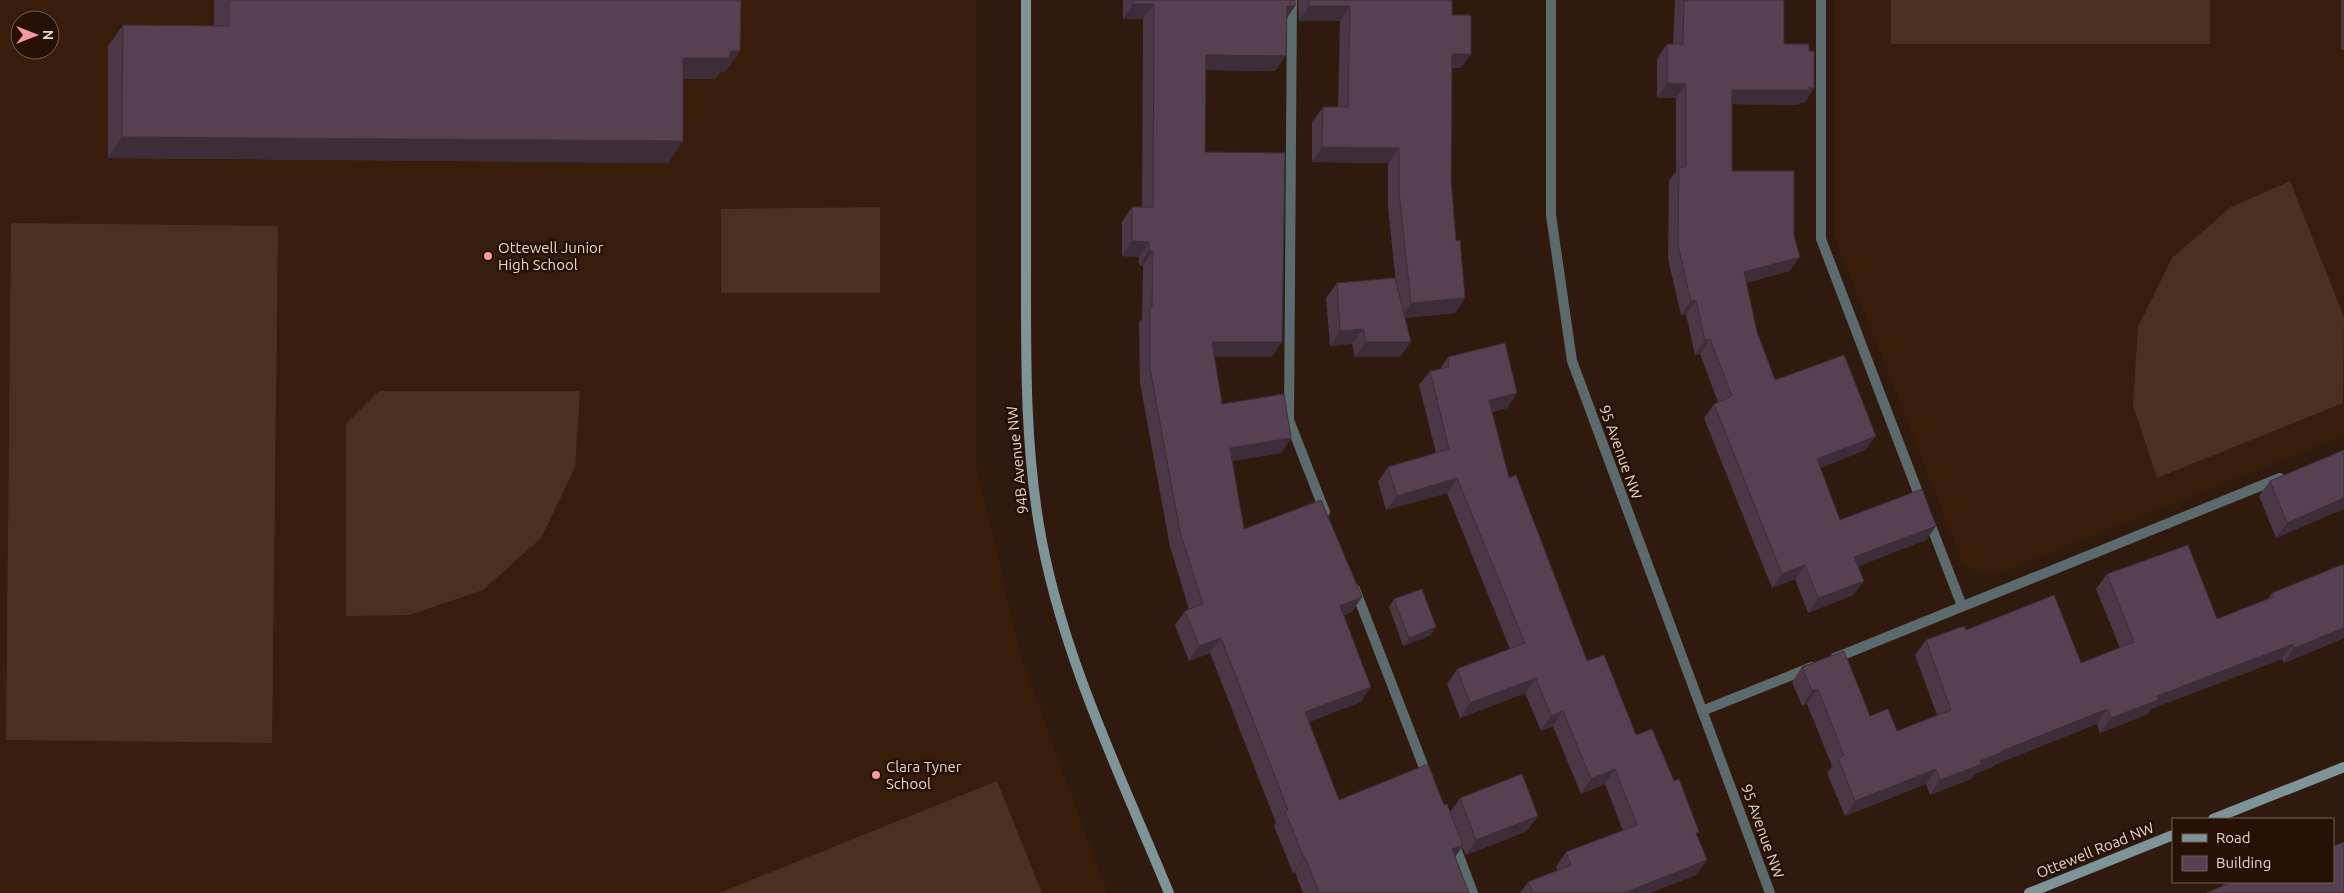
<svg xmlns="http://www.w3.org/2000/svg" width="2344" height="893" font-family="Ubuntu,sans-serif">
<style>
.built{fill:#391d0b;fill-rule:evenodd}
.pitch{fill:#4b3021}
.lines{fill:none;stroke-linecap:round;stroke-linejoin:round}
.lane{stroke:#5b6b6d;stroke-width:10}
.street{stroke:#5b6b6d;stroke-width:10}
.secondary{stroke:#7d9599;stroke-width:10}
.wall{fill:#4b3746}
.shaded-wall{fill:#3d2d39}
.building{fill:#574051;stroke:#3d2d39}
.poi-dot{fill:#f49aa0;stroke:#261104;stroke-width:2}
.labels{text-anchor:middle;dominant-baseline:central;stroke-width:5;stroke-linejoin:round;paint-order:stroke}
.poi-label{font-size:15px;fill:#e6d7ce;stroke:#261104;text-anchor:start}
.street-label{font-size:15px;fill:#e6d7ce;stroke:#261104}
</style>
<rect width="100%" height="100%" fill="#301a0d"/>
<path class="built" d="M 0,0 L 976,0 L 976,463 L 1021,656 L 1107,893 L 0,893 ZM 20,20 L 50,20 L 50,50 L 20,50 Z
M 1835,0 L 2344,0 L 2344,435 L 1991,576 L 1964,566 L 1833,233 Z"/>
<path class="pitch" d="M 1891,0 L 2210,0 L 2210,44 L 1891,44 Z
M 2290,181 L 2344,317 L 2343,403 L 2157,478 L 2133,405 L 2138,327 L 2172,258 L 2231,207 Z
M 880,207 L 880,293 L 721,293 L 721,209 Z
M 11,223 L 278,226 L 272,743 L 6,740 Z
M 379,391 L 580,391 L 575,468 L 541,538 L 483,590 L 410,615 L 346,616 L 346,424 Z
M 997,781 L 1042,893 L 719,893 Z"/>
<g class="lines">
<path class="lane" d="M 1292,0 L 1289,420 L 1325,512
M 1821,0 L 1821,239 L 1922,503
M 1928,518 L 1962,606
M 1355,589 L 1428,778
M 1835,658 L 2280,478
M 1702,711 L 1812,667
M 1453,840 L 1473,893"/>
<path class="street" d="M 1551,0 L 1551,215 L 1572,361 L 1770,893"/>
<path class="secondary" d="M 1026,0 C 1026,91 1026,181 1026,272 C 1026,357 1025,441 1039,525 C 1060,652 1120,774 1169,893
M 2213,819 L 2344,767
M 2029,893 L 2173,835"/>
</g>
<path class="wall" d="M 214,0 L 741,0 L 740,51 L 725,72 L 720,72 L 715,79 L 683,79 L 683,141 L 668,163 L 108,158 L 108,46 L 123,25 L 214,26 Z
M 1123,0 L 1295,0 L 1286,19 L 1275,71 L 1206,70 L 1205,152 L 1272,357 L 1214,357 L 1222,404 L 1291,438 L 1281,453 L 1232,461 L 1244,529 L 1352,612 L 1344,615 L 1361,702 L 1309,722 L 1339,800 L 1444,805 L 1450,812 L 1460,798 L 1527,831 L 1466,855 L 1462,847 L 1455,857 L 1469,893 L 1303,893 L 1295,872 L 1293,873 L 1274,826 L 1276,823 L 1210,653 L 1189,661 L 1175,625 L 1185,611 L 1189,609 L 1170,547 L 1140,383 L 1139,322 L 1142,319 L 1143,266 L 1139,265 L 1139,257 L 1122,256 L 1122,222 L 1132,207 L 1142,207 L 1143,19 L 1123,19 Z
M 1298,0 L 1452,0 L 1452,15 L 1461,68 L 1452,68 L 1451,181 L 1456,241 L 1465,298 L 1455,313 L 1405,318 L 1400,357 L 1355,357 L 1352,344 L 1330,346 L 1326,298 L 1337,283 L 1396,284 L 1388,207 L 1388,163 L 1312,162 L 1312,122 L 1323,107 L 1338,107 L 1340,21 L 1299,21 Z
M 1675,0 L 1784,0 L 1784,44 L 1809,51 L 1814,88 L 1804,103 L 1799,103 L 1798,105 L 1732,104 L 1732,171 L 1789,271 L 1746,283 L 1757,332 L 1775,380 L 1876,436 L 1865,450 L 1820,468 L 1840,520 L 1936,526 L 1926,540 L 1858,566 L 1864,581 L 1853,595 L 1808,613 L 1795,579 L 1772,588 L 1704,418 L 1714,404 L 1718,402 L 1700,354 L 1695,355 L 1686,314 L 1681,315 L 1668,259 L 1669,181 L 1676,171 L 1676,98 L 1657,98 L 1657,59 L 1667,44 L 1673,44 Z
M 2341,0 L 2344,0 L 2344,50 L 2341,50 Z
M 1448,357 L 1517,393 L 1507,408 L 1492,412 L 1509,478 L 1587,661 L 1636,735 L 1674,781 L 1697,836 L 1696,875 L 1650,893 L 1520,893 L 1528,882 L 1557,871 L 1556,867 L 1566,852 L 1623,831 L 1605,784 L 1581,794 L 1553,726 L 1541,731 L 1525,693 L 1460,718 L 1447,684 L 1457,669 L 1510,649 L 1447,493 L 1386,510 L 1378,482 L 1388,467 L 1436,453 L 1419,385 L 1430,371 L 1440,369 Z
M 2344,450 L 2276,538 L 2259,496 L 2270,481 Z
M 2344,564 L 2344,638 L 2284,663 L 2282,659 L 2151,709 L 2148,714 L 2100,733 L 2097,724 L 1994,765 L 1992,767 L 1975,774 L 1971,779 L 1930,795 L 1926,784 L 1845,816 L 1827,773 L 1832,766 L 1807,704 L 1802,706 L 1792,682 L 1802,667 L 1870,716 L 1897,731 L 1937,715 L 1915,655 L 1926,640 L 1966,630 L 2081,663 L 2120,648 L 2096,589 L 2107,574 L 2217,619 L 2268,599 L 2272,593 Z
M 1394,599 L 1431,635 L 1403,646 L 1389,607 Z
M 2225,882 L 2333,882 L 2344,893 L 2221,887 Z"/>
<path class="shaded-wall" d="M 1133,4 L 1154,4 L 1143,19 L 1123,19 Z
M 1287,6 L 1295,6 L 1285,21 Z
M 1309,6 L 1350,6 L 1340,21 L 1299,21 Z
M 730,51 L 740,51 L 725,72 L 720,72 L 715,79 L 668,79 L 683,58 Z
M 1452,54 L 1471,54 L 1461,68 L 1442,68 Z
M 1206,55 L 1286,56 L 1275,71 L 1196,70 Z
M 1667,83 L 1686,84 L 1676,98 L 1657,98 Z
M 1814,88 L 1804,103 L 1799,103 L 1798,105 L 1722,104 L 1732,90 Z
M 122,137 L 683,141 L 668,163 L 108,158 Z
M 1322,147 L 1399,148 L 1388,163 L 1312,162 Z
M 1132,241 L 1149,242 L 1139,257 L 1122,256 Z
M 1149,250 L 1153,251 L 1143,266 L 1139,265 Z
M 1800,257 L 1789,271 L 1734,286 L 1744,272 Z
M 1465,298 L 1455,313 L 1400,318 L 1411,303 Z
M 1696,300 L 1686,314 L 1681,315 L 1691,301 Z
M 1363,329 L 1352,344 L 1330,346 L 1340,331 Z
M 1710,339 L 1700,354 L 1695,355 L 1705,340 Z
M 1212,342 L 1282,342 L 1272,357 L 1201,357 Z
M 1366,342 L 1411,342 L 1400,357 L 1355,357 Z
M 1517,393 L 1507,408 L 1479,415 L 1489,400 Z
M 1876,436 L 1865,450 L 1807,474 L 1817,459 Z
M 1291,438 L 1281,453 L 1219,463 L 1230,448 Z
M 1457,478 L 1447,493 L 1386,510 L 1397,496 Z
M 2344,498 L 2344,509 L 2276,538 L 2287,523 Z
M 1936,526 L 1926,540 L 1844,572 L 1854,557 Z
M 1805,565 L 1795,579 L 1772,588 L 1782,574 Z
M 1864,581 L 1853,595 L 1808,613 L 1818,598 Z
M 1362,597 L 1352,612 L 1330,621 L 1340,606 Z
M 1436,627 L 1431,635 L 1403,646 L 1409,638 Z
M 2344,628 L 2344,638 L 2284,663 L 2294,648 Z
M 1221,638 L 1210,653 L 1189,661 L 1199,646 Z
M 2293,644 L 2282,659 L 2151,709 L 2148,714 L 2100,733 L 2111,718 L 2157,696 Z
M 1536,678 L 1525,693 L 1460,718 L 1470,703 Z
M 1371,687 L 1361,702 L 1295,727 L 1305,712 Z
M 1818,689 L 1807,704 L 1802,706 L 1812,691 Z
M 2107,709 L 2097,724 L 1994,765 L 1992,767 L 1975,774 L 1971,779 L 1930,795 L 1940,780 L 1980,761 L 2002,751 Z
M 1563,711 L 1553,726 L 1541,731 L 1551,716 Z
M 1615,769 L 1605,784 L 1581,794 L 1591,779 Z
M 1936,769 L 1926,784 L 1845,816 L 1855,801 Z
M 1538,816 L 1527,831 L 1466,855 L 1476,840 Z
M 1463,845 L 1453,860 L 1452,849 Z
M 1305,857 L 1295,872 L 1293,873 L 1304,858 Z
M 1707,860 L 1696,875 L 1650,893 L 1623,893 Z"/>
<path class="building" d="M 229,0 L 741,0 L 740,51 L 730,51 L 730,58 L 683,58 L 683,141 L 122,137 L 123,25 L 229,26 Z
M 1133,0 L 1295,0 L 1295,6 L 1287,6 L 1286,56 L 1206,55 L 1205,152 L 1285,153 L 1282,342 L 1212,342 L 1222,404 L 1284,394 L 1291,438 L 1230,448 L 1244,529 L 1321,500 L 1362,597 L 1340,606 L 1371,687 L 1305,712 L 1339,800 L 1428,764 L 1444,805 L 1447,804 L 1463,845 L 1452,849 L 1469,893 L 1319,893 L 1305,857 L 1304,858 L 1285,811 L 1288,810 L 1221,638 L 1199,646 L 1185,611 L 1203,604 L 1180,532 L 1150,368 L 1150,307 L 1152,307 L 1153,251 L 1149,250 L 1149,242 L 1132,241 L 1132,207 L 1153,207 L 1154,4 L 1133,4 Z
M 1309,0 L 1452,0 L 1452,15 L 1471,15 L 1471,54 L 1452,54 L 1451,181 L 1456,241 L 1460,240 L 1465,298 L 1411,303 L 1399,192 L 1399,148 L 1322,147 L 1323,107 L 1348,107 L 1350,6 L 1309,6 Z
M 1684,0 L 1784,0 L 1784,44 L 1809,44 L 1809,51 L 1814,51 L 1814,88 L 1808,88 L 1808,90 L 1732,90 L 1732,171 L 1794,171 L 1794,236 L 1800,257 L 1744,272 L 1757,332 L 1775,380 L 1844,355 L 1876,436 L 1817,459 L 1840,520 L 1922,489 L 1936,526 L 1854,557 L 1864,581 L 1818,598 L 1805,565 L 1782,574 L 1714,404 L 1732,396 L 1710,339 L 1705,340 L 1696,300 L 1691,301 L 1678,245 L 1679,167 L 1686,167 L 1686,84 L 1667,83 L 1667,44 L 1683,44 Z
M 1395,278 L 1411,342 L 1366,342 L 1363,329 L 1340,331 L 1337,283 Z
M 1505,343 L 1517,393 L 1489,400 L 1509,478 L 1516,475 L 1587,661 L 1604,655 L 1636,735 L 1652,729 L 1674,781 L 1679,779 L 1699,832 L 1696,833 L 1707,860 L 1624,893 L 1533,893 L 1528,882 L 1571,865 L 1566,852 L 1637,825 L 1615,769 L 1591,779 L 1563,711 L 1551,716 L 1536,678 L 1470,703 L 1457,669 L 1525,643 L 1457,478 L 1397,496 L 1388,467 L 1449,449 L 1430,371 L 1449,367 L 1448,357 Z
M 2344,450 L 2344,498 L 2287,523 L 2270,481 Z
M 2188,545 L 2217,619 L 2273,597 L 2272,593 L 2344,564 L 2344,628 L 2294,648 L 2293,644 L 2157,696 L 2158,700 L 2111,718 L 2107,709 L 2002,751 L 2002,752 L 1980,761 L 1982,764 L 1940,780 L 1936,769 L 1855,801 L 1838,758 L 1844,756 L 1818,689 L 1812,691 L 1802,667 L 1844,651 L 1870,716 L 1888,709 L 1897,731 L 1951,710 L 1926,640 L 1964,626 L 1966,630 L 2054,595 L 2081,663 L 2134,642 L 2107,574 Z
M 1422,589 L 1436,627 L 1409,638 L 1394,599 Z
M 1522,774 L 1538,816 L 1476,840 L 1460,798 Z
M 2344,842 L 2344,893 L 2206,893 L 2230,883 L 2230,882 L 2333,882 L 2333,846 Z"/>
<g class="poi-dot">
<circle cx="488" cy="256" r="5"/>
<circle cx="876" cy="775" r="5"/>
</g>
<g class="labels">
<g class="poi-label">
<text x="498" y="247">Ottewell Junior<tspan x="498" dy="17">High School</tspan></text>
<text x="886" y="766">Clara Tyner<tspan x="886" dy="17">School</tspan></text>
</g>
<g class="street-label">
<text transform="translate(1621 452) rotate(70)">95 Avenue NW</text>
<text transform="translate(1017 460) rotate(-96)">94B Avenue NW</text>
<text transform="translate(1763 831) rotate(70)">95 Avenue NW</text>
<text transform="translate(2095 850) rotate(-22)">Ottewell Road NW</text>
</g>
</g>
<rect x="2172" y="818" width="162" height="65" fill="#261104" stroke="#736055"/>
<rect x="2182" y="834" width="25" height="8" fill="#7d9599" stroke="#736055"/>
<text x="2216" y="843" font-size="15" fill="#e6d7ce">Road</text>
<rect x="2182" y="856" width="25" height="15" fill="#574051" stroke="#736055"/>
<text x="2216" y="868" font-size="15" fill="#e6d7ce">Building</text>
<g transform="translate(35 35) rotate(90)"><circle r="24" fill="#261104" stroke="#736055"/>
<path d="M0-4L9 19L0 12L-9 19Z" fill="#f49aa0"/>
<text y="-8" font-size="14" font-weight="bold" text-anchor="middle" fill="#e6d7ce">N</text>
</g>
</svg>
